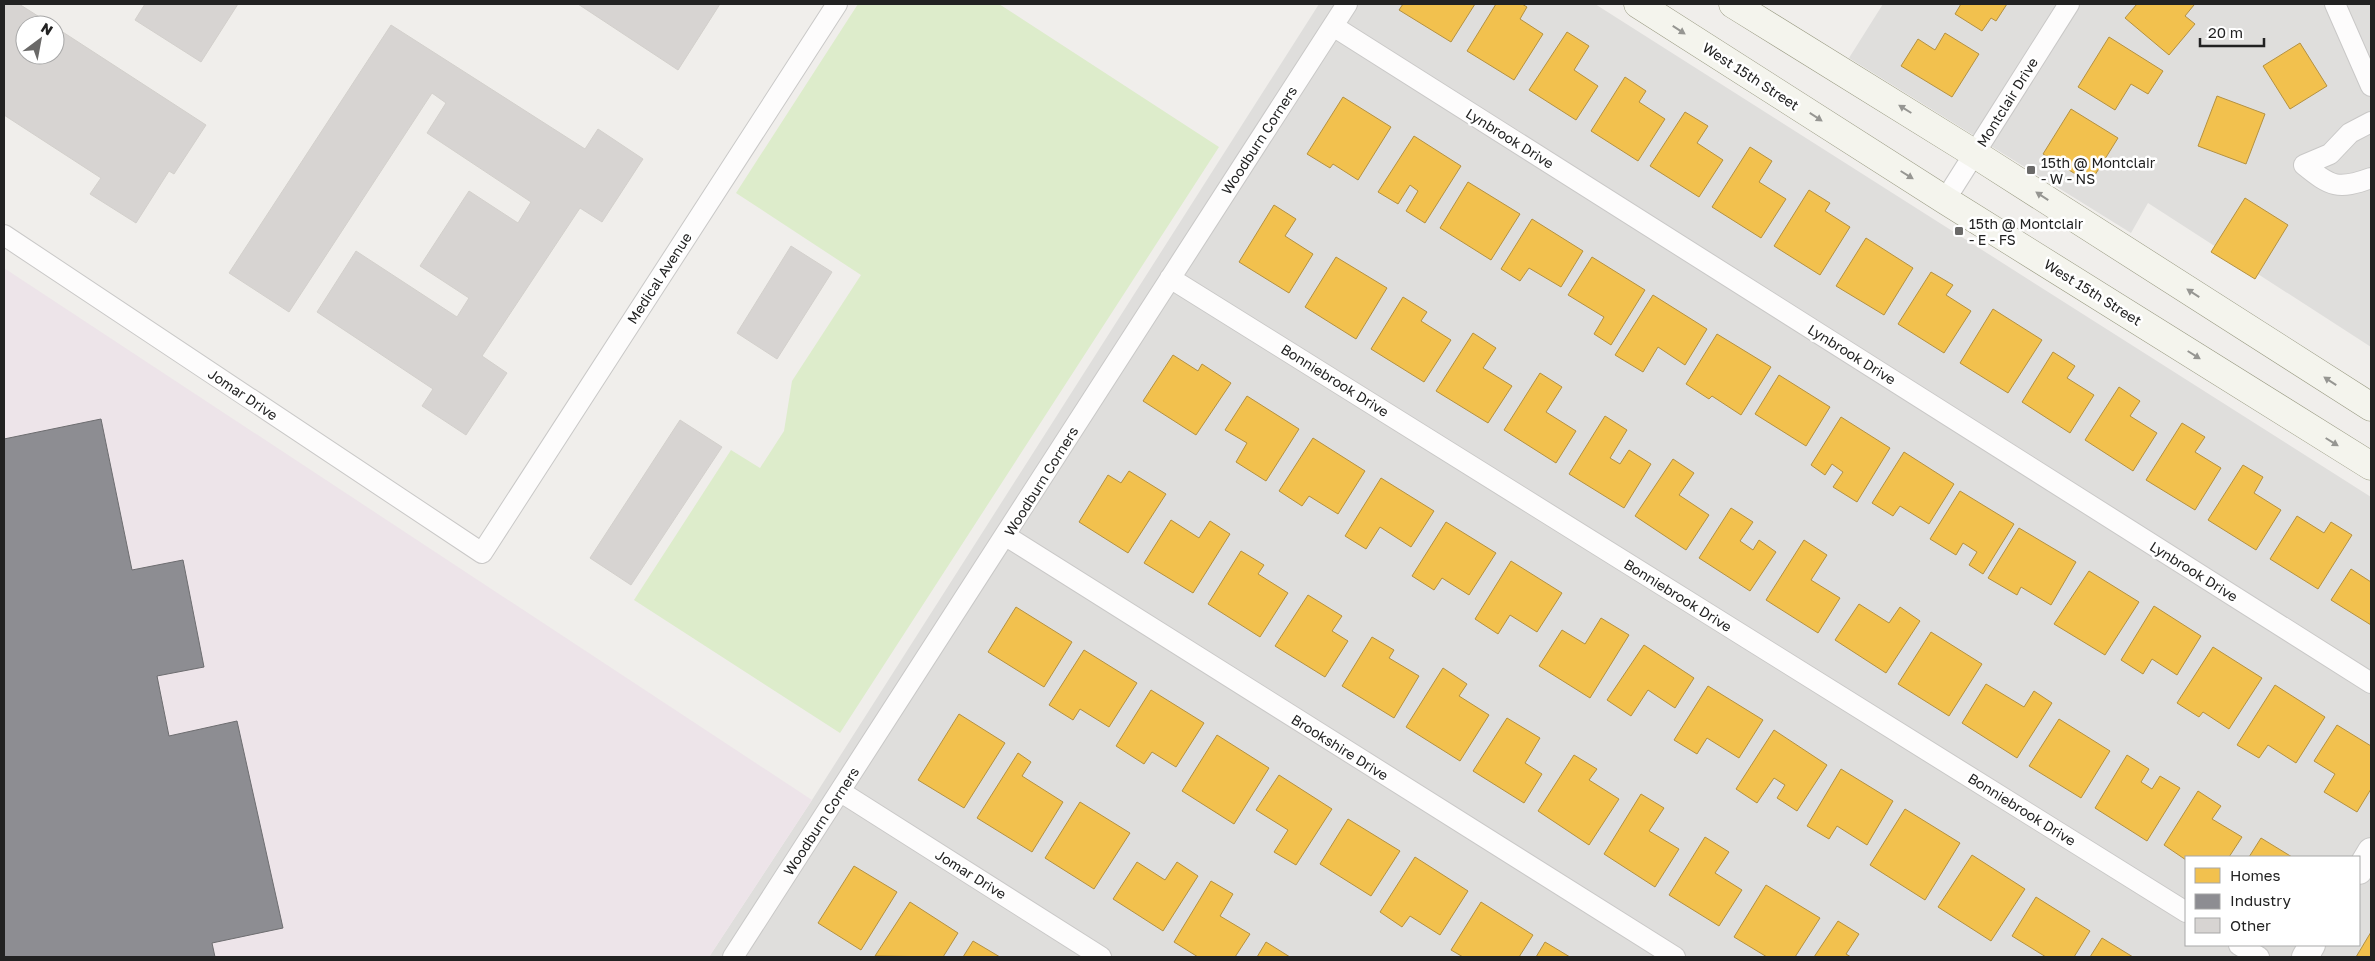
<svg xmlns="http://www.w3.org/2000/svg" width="2375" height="961" font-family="'Golos Text',sans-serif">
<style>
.residential{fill:#dfdedc;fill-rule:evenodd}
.industrial{fill:#ede4e9}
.grass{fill:#ddeccb}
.homes{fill:#f2c14e;stroke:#b49141}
.industry{fill:#8d8d92;stroke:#6d6d70}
.building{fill:#d7d4d2;stroke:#d3d0cc}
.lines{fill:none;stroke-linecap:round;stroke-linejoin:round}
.minor-casing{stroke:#c9c8c7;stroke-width:22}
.tertiary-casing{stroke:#c9c8c7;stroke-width:28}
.secondary-casing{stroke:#999a82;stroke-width:29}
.minor{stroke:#fdfcfc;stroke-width:20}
.tertiary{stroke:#fdfcfc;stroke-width:26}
.secondary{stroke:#f4f4ed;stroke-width:28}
.oneway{fill:#969692}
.poi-dot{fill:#6a6968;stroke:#fff;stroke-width:2}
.labels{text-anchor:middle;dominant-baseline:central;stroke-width:5;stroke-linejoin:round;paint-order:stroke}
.street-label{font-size:14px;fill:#222;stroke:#fff}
.poi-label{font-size:14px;fill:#222;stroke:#fff;text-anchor:start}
</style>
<rect width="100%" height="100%" fill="#f0eeeb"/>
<path class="residential" d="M 1319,4 L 1595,4 L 2371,497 L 2371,957 L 709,957 L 812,800 ZM 2186,857 L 2359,857 L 2359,945 L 2186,945 Z
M 1883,4 L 2371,4 L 2371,347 L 2148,203 L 2131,233 L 1849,58 Z"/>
<path class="industrial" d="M 4,268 L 812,800 L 709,957 L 4,957 Z"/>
<path class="grass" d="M 858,4 L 999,4 L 1219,147 L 840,733 L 634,600 L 731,450 L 760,468 L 784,431 L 792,381 L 861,275 L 736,193 Z"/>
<path class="homes" d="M 1403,4 L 1475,4 L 1451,42 L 1399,10 Z
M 1496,4 L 1522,4 L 1527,7 L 1520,19 L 1543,34 L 1514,80 L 1467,51 Z
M 1961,4 L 2007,4 L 1996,21 L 1991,18 L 1982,31 L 1955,14 Z
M 2137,4 L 2193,4 L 2194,5 L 2185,16 L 2195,24 L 2169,55 L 2125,18 Z
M 1567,32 L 1589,46 L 1574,70 L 1598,86 L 1576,120 L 1529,90 Z
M 1945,33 L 1979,54 L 1952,97 L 1901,66 L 1918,39 L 1935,50 Z
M 2109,37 L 2163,71 L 2148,94 L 2131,84 L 2115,110 L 2078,87 Z
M 2300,43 L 2327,86 L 2290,109 L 2263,66 Z
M 1625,77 L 1646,91 L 1639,102 L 1665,119 L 1638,161 L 1591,131 Z
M 2217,96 L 2265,114 L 2246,164 L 2198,146 Z
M 1343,97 L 1391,127 L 1358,180 L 1333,164 L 1330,168 L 1307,154 Z
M 2071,109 L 2118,138 L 2090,183 L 2043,154 Z
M 1685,112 L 1708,126 L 1697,143 L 1723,160 L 1699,197 L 1650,166 Z
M 1414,136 L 1461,166 L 1425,223 L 1406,211 L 1418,191 L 1410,185 L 1398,204 L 1378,192 Z
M 1750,147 L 1772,161 L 1759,182 L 1786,199 L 1761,238 L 1712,207 Z
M 1468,182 L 1520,214 L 1491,260 L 1440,228 Z
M 1809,190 L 1830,203 L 1825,211 L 1850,227 L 1820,275 L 1774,246 Z
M 2245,198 L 2288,225 L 2255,279 L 2211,252 Z
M 1274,205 L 1296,219 L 1285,236 L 1313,254 L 1289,293 L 1239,262 Z
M 1532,219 L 1583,251 L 1561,287 L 1529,268 L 1520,281 L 1501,269 Z
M 1866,238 L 1913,268 L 1884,315 L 1836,286 Z
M 1336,257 L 1387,288 L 1356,339 L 1305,307 Z
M 1592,257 L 1645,290 L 1611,345 L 1594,334 L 1604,317 L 1568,295 Z
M 1931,272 L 1953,285 L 1946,295 L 1971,311 L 1944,353 L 1898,324 Z
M 1653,295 L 1707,329 L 1685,365 L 1658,347 L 1643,372 L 1615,355 Z
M 1403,297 L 1427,312 L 1421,321 L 1451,340 L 1424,382 L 1371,349 Z
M 1993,309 L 2042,340 L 2008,393 L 1960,363 Z
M 1473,333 L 1496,348 L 1483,368 L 1512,386 L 1488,423 L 1436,391 Z
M 1717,334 L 1771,367 L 1741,415 L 1712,396 L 1709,399 L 1686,384 Z
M 2053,352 L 2075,366 L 2067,378 L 2094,395 L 2070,433 L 2022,402 Z
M 1173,355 L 1198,371 L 1202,364 L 1231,383 L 1196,435 L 1143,401 Z
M 1540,373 L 1562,387 L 1546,412 L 1576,431 L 1556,463 L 1504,430 Z
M 1779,375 L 1830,407 L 1806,446 L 1755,414 Z
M 2119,387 L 2140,401 L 2130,416 L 2157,433 L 2133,471 L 2085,440 Z
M 1247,396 L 1299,429 L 1266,481 L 1236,462 L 1247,443 L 1225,430 Z
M 1605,416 L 1627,430 L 1610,458 L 1620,464 L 1629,450 L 1651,464 L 1624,508 L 1569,474 Z
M 1841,417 L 1890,448 L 1857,502 L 1833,487 L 1843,472 L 1832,464 L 1825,475 L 1811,465 Z
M 2182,423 L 2205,437 L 2195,452 L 2221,468 L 2195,510 L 2146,480 Z
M 1313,438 L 1365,471 L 1338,514 L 1309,496 L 1302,506 L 1279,491 Z
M 1904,452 L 1954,484 L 1929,524 L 1900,506 L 1893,516 L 1872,503 Z
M 1673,459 L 1694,473 L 1679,495 L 1709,515 L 1686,550 L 1635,516 Z
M 2243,465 L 2263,477 L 2254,493 L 2281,510 L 2256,550 L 2208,520 Z
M 1129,471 L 1166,494 L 1128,553 L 1079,522 L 1108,475 L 1121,483 Z
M 1381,478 L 1434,511 L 1411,547 L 1380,527 L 1366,549 L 1345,536 Z
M 1960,491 L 2014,524 L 1983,574 L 1969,565 L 1977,552 L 1963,543 L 1956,555 L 1930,539 Z
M 1731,508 L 1753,522 L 1740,541 L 1753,550 L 1759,540 L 1776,552 L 1750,591 L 1699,558 Z
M 2297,516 L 2324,533 L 2331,522 L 2352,535 L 2318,589 L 2270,559 Z
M 1171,520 L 1199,538 L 1210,521 L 1230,534 L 1193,593 L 1144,563 Z
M 1446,522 L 1496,553 L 1469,595 L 1442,578 L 1434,590 L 1412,576 Z
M 2019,528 L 2076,562 L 2051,605 L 2021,587 L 2017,595 L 1988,578 Z
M 1804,540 L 1827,555 L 1811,580 L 1840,598 L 1818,633 L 1766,600 Z
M 1241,551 L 1264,565 L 1258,574 L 1288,593 L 1260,637 L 1208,604 Z
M 1511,561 L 1562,593 L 1537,632 L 1510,615 L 1498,634 L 1475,619 Z
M 2351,569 L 2371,582 L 2371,625 L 2331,600 Z
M 2089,571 L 2139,602 L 2105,655 L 2054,624 Z
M 1308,595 L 1342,616 L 1332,631 L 1348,641 L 1325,677 L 1275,646 Z
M 1859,604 L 1889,623 L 1900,607 L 1920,621 L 1886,673 L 1835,640 Z
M 2154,606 L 2201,636 L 2177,675 L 2152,659 L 2143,674 L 2121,660 Z
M 1016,607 L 1072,642 L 1044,687 L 988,652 Z
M 1601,618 L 1629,635 L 1590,698 L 1539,666 L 1562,630 L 1585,644 Z
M 1931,632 L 1982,664 L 1949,716 L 1898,684 Z
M 1372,637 L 1394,650 L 1389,658 L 1419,676 L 1394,718 L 1342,686 Z
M 1644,645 L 1694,678 L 1675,708 L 1648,690 L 1631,716 L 1607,700 Z
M 2213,647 L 2262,678 L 2229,729 L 2203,712 L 2199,717 L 2177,703 Z
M 1084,650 L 1137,683 L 1109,727 L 1080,709 L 1073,720 L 1049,705 Z
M 1443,668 L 1467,684 L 1459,696 L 1489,715 L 1460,761 L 1406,727 Z
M 1986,684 L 2024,707 L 2034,691 L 2052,703 L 2017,758 L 1962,723 Z
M 2275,685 L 2325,717 L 2296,763 L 2268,745 L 2259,758 L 2237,745 Z
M 1708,686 L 1763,720 L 1739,758 L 1707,738 L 1697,754 L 1674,740 Z
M 1151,690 L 1204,723 L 1176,767 L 1152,752 L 1144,764 L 1116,746 Z
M 959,714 L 1005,743 L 964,808 L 918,780 Z
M 1507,718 L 1540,738 L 1525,763 L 1542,774 L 1524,803 L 1473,771 Z
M 2059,719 L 2110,751 L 2081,798 L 2029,766 Z
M 2337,725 L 2371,746 L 2371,789 L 2357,812 L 2324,792 L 2335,774 L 2314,761 Z
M 1774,730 L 1827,765 L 1797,811 L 1777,798 L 1785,785 L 1774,778 L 1757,803 L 1736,789 Z
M 1217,735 L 1269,768 L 1234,824 L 1182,791 Z
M 1018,753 L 1031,762 L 1022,776 L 1063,802 L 1032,852 L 977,818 Z
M 1574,755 L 1597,769 L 1589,780 L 1619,799 L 1589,845 L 1538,811 Z
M 2127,755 L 2149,769 L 2141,782 L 2152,789 L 2160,776 L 2180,788 L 2147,841 L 2095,808 Z
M 1841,769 L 1893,801 L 1867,845 L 1837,826 L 1829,839 L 1807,826 Z
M 1279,775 L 1332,809 L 1296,865 L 1274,852 L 1288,830 L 1256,810 Z
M 2198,791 L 2221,806 L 2212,819 L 2242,837 L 2229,857 L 2186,857 L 2186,860 L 2164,845 Z
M 1641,794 L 1664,808 L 1649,831 L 1679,849 L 1655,887 L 1604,854 Z
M 1080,802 L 1130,833 L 1094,889 L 1045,858 Z
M 1905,809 L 1960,843 L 1925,900 L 1870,865 Z
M 1348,819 L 1400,851 L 1371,896 L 1320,864 Z
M 1705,837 L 1729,852 L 1715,873 L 1742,890 L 1719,926 L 1669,895 Z
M 2261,838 L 2292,857 L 2249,857 Z
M 1972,855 L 2025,889 L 1991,941 L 1938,907 Z
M 1415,857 L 1468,891 L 1440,935 L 1410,916 L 1402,927 L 1380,912 Z
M 1137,862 L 1165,880 L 1177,862 L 1198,876 L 1163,931 L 1113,899 Z
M 854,866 L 897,892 L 861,950 L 818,923 Z
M 1211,881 L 1233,894 L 1220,916 L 1250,934 L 1235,957 L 1198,957 L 1174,942 Z
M 1766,885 L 1820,918 L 1795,957 L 1767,957 L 1734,937 Z
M 2036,897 L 2090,931 L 2074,957 L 2046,957 L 2012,936 Z
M 910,902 L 958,933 L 943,957 L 875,956 Z
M 1481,902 L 1533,935 L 1519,957 L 1463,957 L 1451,950 Z
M 1838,921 L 1859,934 L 1846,954 L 1851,957 L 1814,957 Z
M 2371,932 L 2371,957 L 2356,957 Z
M 2102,938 L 2133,957 L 2090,957 Z
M 973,941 L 1000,957 L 963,957 Z
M 1266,942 L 1290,957 L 1257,957 Z
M 1545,942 L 1570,957 L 1536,957 Z"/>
<path class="industry" d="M 101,419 L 132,570 L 183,560 L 204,667 L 157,676 L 169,736 L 237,721 L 283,928 L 212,943 L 215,957 L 4,957 L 4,439 Z"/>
<path class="building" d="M 4,4 L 19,4 L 52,25 L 25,25 L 25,55 L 55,55 L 55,27 L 206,125 L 174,174 L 169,171 L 136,223 L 90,194 L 101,178 L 4,115 Z
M 145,4 L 238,4 L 201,62 L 135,20 Z
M 578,4 L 720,4 L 678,70 Z
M 391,25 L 585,149 L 598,129 L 643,159 L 602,222 L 580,208 L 482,356 L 507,373 L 466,435 L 422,406 L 433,389 L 317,312 L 356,251 L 457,317 L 469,298 L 420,266 L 469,191 L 518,223 L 531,202 L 427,133 L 446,103 L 432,93 L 289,312 L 229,273 Z
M 791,246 L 832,272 L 777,359 L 737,333 Z
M 680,420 L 722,447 L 631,585 L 590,558 Z"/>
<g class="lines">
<defs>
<path id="minor" d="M 2335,4 L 2371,86
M 1333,26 L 2371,683
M 2371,122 L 2350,133 L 2330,154 L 2304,165 C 2331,187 2338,190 2371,178
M 1945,200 L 2069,4
M 4,235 L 482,553 L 837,4
M 1170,278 L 2186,912
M 1006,536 L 1675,957
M 841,792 L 1101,957
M 2239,945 L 2259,957
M 733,957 L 1347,4"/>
<path id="tertiary" d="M 2359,871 L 2371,851
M 2305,957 L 2312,945"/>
<path id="secondary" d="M 1638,4 L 1945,200 L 2371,466
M 1733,4 L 1975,154 L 2371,407"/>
</defs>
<use href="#minor" class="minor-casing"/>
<use href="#tertiary" class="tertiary-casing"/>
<use href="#secondary" class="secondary-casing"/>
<use href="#minor" class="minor"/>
<use href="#tertiary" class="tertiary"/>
<use href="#secondary" class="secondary"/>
</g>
<defs><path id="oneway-solid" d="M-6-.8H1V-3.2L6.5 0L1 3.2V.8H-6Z" transform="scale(1.25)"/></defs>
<g class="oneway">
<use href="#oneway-solid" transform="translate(1679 30) rotate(33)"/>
<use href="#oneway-solid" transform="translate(1905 109) rotate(-148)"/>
<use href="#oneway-solid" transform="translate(1816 117) rotate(33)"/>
<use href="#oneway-solid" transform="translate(1907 175) rotate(32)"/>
<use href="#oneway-solid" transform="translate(2042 196) rotate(-147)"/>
<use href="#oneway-solid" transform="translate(2193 293) rotate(-147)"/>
<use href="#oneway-solid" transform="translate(2194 355) rotate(32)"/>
<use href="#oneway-solid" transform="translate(2330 381) rotate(-147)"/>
<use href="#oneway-solid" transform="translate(2332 442) rotate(32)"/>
</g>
<g class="poi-dot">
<rect x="2026" y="165" width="10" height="10" rx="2.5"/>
<rect x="1954" y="226" width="10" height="10" rx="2.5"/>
</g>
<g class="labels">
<g class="street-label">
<text transform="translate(1751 76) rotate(33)">West 15th Street</text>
<text transform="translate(2007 102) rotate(-58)">Montclair Drive</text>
<text transform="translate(1510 138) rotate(32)">Lynbrook Drive</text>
<text transform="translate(1259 140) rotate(-57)">Woodburn Corners</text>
<text transform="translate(659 278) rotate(-57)">Medical Avenue</text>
<text transform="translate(2093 292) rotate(32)">West 15th Street</text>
<text transform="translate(1852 354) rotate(32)">Lynbrook Drive</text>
<text transform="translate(1335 380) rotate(32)">Bonniebrook Drive</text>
<text transform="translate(243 394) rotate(34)">Jomar Drive</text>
<text transform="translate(1041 481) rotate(-58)">Woodburn Corners</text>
<text transform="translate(2194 571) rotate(32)">Lynbrook Drive</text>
<text transform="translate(1678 595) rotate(32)">Bonniebrook Drive</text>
<text transform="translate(1340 747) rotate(32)">Brookshire Drive</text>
<text transform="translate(2022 809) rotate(32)">Bonniebrook Drive</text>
<text transform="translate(821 821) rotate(-57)">Woodburn Corners</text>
<text transform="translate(971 874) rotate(32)">Jomar Drive</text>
</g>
<g class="poi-label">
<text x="2041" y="162">15th @ Montclair<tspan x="2041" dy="16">- W - NS</tspan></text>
<text x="1969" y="223">15th @ Montclair<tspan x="1969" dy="16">- E - FS</tspan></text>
</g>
</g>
<rect width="2375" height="961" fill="none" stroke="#222222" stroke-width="10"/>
<rect x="2185" y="856" width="175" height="90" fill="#ffffff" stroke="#a7a7a7"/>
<rect x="2195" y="868" width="25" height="15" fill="#f2c14e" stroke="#a7a7a7"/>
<text x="2230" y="881" font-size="15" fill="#222222">Homes</text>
<rect x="2195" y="894" width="25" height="15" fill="#8d8d92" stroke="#a7a7a7"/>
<text x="2230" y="906" font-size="15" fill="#222222">Industry</text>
<rect x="2195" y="918" width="25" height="15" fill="#d7d4d2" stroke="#a7a7a7"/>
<text x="2230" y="931" font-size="15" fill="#222222">Other</text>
<g transform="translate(40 40) rotate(32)"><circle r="24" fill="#ffffff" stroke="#a7a7a7"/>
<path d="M0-4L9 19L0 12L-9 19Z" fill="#6a6968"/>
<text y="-8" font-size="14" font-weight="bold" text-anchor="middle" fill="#222222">N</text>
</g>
<path d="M2200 38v8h64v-8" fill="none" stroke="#222222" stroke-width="2.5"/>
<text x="2208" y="38" font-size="15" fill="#222222" stroke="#ffffff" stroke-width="4" paint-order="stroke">20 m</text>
</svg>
